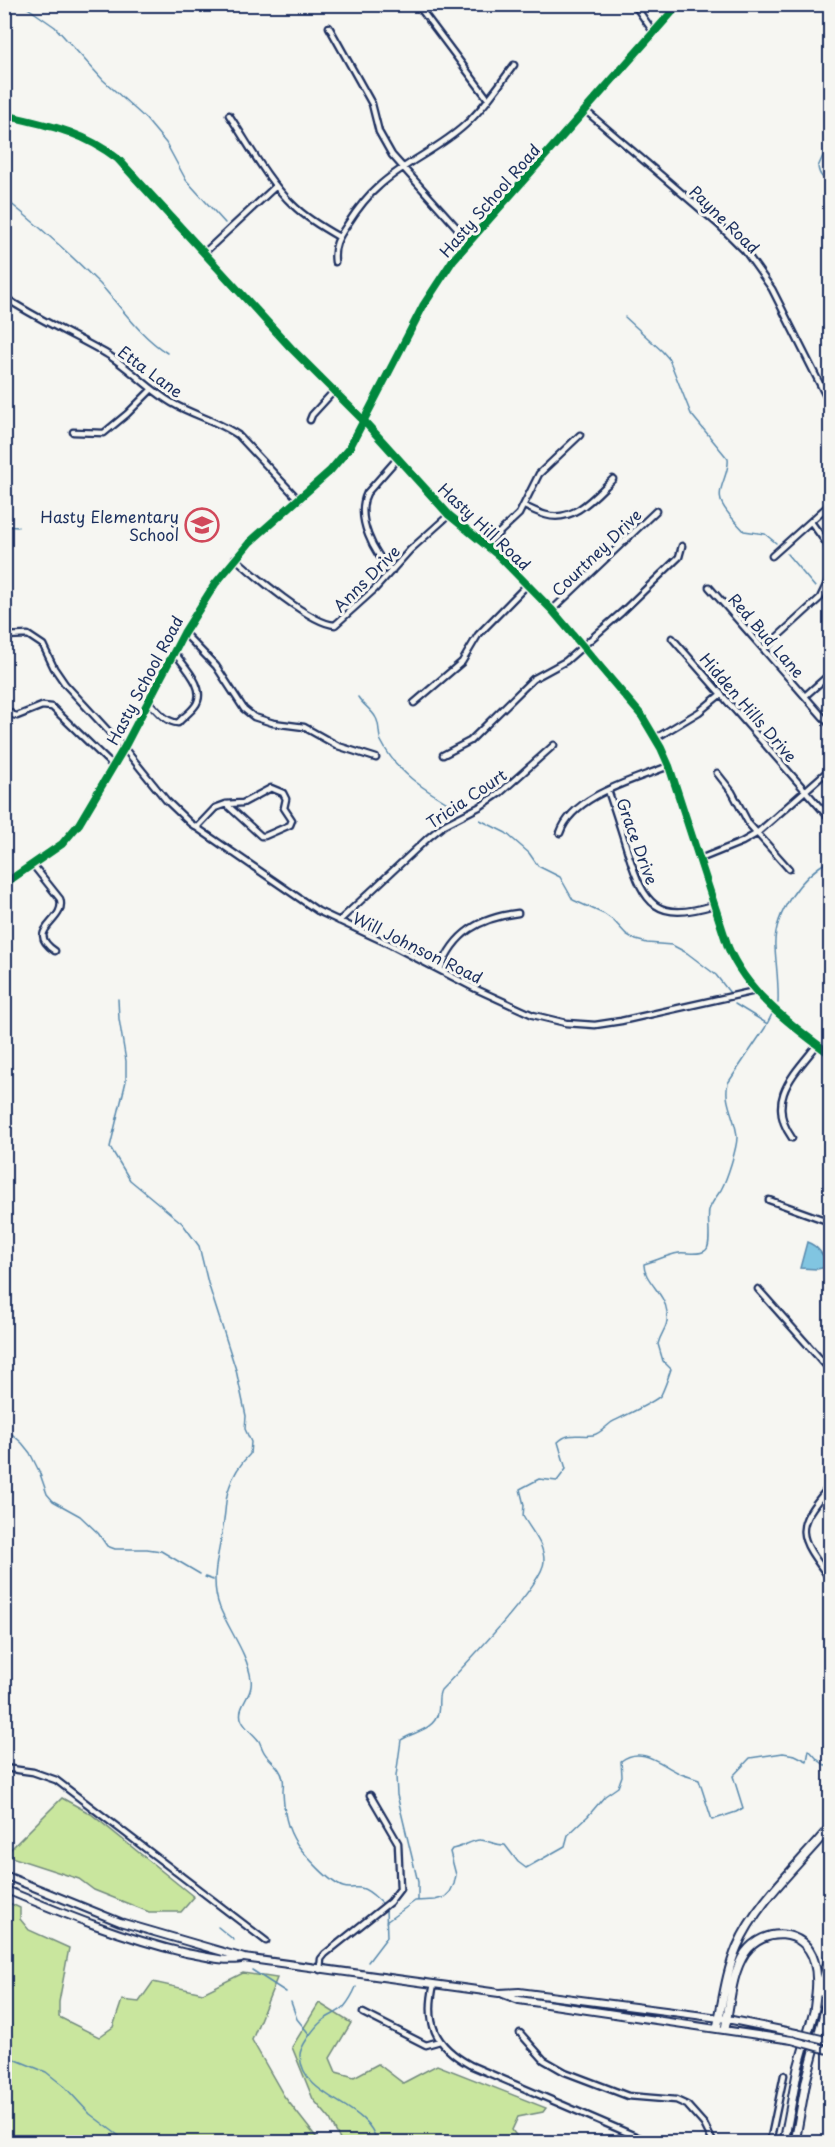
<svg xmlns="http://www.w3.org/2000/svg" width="835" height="2147" font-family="'Playpen Sans',sans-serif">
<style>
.green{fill:#c9e69e;stroke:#728a7e;stroke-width:1.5}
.water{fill:#81c5e1;stroke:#5889ad;stroke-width:1.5}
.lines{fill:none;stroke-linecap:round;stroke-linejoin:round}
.stream{stroke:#5889ad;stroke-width:1.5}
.minor-casing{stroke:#1b2f5e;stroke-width:9}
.major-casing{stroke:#1b2f5e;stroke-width:10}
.highway-casing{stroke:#1b2f5e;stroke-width:11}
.minor{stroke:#f6f6f2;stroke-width:4.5}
.major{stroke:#f6f6f2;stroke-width:6}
.highway{stroke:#f6f6f2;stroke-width:7}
.major-bridge-casing{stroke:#1b2f5e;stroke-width:10;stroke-linecap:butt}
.major-bridge{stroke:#f6f6f2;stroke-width:6}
.cycleway-casing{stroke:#f6f6f2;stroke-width:11}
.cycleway{stroke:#00873e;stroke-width:8}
.labels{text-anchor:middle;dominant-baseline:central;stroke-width:6;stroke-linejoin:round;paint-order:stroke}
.street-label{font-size:16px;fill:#1b2f5e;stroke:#f6f6f2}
.poi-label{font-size:16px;fill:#1b2f5e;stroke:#f6f6f2;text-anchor:end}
</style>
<rect width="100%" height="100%" fill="#f6f6f2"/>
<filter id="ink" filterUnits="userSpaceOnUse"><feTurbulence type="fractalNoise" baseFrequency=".0167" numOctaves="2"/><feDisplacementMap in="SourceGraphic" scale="12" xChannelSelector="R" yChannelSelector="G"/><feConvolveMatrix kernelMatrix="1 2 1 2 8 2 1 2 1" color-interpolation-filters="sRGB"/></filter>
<g filter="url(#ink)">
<path class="green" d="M 62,1798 L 91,1814 L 194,1897 L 181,1912 L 149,1912 L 94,1890 L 79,1879 L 5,1855 Z
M 5,1901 L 20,1908 L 20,1919 L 29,1930 L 69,1948 L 59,2002 L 59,2017 L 99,2037 L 113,2027 L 122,2000 L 139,2002 L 153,1982 L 203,1993 L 243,1973 L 277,1978 L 252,2040 L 284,2096 L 320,2142 L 5,2142 Z
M 319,2003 L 351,2023 L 330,2058 L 336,2072 L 354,2077 L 378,2064 L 403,2083 L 437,2065 L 546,2108 L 543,2112 L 518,2117 L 512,2130 L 521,2142 L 341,2142 L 330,2119 L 313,2099 L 292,2047 Z"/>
<path class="water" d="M 807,1242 C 818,1246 825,1256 827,1267 L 817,1269 L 800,1268 Z"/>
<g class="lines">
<path class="stream" d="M 22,4 L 55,27 L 103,80 L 145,118 L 166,143 L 186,180 L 225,223
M 830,140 L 818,167 C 819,174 823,180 830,181
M 4,198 C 38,225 70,254 100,284 C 122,308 139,335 167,353
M 625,317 L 662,351 L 669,359 L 691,414 L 728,459 C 730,473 717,487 721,501 C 724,511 737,523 744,531 L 765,534 L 776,543
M 4,526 L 18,527
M 787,554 L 815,587
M 827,600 L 830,603
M 358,697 C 363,705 372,710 376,718 C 380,725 378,734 381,741 C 397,773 424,789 454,807
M 480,820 L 506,833 L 529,853 L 538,866 L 560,877 L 573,900 L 604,914 L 614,921 L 626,934 L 636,940 L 647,943 L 672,945 L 687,953 L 716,975 L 730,993
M 118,999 L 119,1019 L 126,1061 L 126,1081 L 110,1147 L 130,1180 L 182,1223 L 199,1246 L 208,1283 L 236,1370 L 246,1416 L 245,1429 L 251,1442 L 250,1454 C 241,1463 233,1475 229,1488 C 225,1499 226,1508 224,1519 C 221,1550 208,1577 220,1608 C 230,1632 247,1653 251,1679 C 254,1696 235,1707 242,1721 C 246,1729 254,1734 259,1741 C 262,1747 263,1753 268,1757 C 274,1764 281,1769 283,1779 C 284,1783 283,1788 283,1792 C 284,1811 286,1828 297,1844 C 305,1855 330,1883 343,1887 C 349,1889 355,1887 361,1888 C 370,1890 376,1898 383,1904
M 778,1003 C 779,984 776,966 775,947 C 773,914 802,875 830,860
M 735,1004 L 766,1023
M 4,1427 L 22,1443 L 30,1453 L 39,1471 L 47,1494 L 53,1501 L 80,1516 L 98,1533 L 107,1546 L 115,1549 L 147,1549 L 161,1551 L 200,1574
M 205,1577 L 213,1580
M 418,1901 L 418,1882 L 397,1795 L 396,1776 L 401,1740 C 413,1732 434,1730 438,1713 C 440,1705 437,1697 441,1690 C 461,1669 544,1584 544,1561 C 544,1543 531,1531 523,1516 L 524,1505 L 520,1489 L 539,1479 L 557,1481 L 566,1469 L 558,1442 C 569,1431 579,1437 593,1435 C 600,1434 606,1426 612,1422 C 620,1418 657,1401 661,1395 C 663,1391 669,1375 671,1369 L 663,1361 L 658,1344 C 661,1331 669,1328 667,1312 C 665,1293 643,1280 644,1264 C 655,1261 667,1255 679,1253 C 686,1252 700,1256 706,1250 C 712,1245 707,1220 709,1210 C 712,1202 716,1197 721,1190 C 727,1179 737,1148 737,1137 C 736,1118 723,1102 728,1083 L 765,1028 L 772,1014
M 386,1922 L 415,1901 L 435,1900 L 445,1897 L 450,1892 L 454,1884 L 456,1875 L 450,1852 L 452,1849 C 460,1848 475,1839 480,1840 C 489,1841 496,1845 505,1845 L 518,1862 L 526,1868 L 565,1846 L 568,1835 L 588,1816 L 605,1796 L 618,1787 L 622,1776 L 621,1761 C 641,1746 659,1763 677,1772 C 684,1776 692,1777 699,1780 L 712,1820 L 736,1812 L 743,1808 L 733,1776 L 750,1758 L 783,1753 L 795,1755 L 807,1761 L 809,1750 L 818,1760 L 830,1769
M 218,1927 L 234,1940
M 368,1962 L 387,1937 L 386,1909
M 252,1970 L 286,1992
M 356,1987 C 353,1994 349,2001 344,2007 C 338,2013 327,2016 321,2022 C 314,2028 299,2048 300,2056 C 303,2100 368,2102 377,2142
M 291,2002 L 297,2019 L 310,2035
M 4,2055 L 46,2072 L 65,2087 L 90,2114 L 127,2142"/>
<defs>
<path id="minor" d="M 417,4 L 488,99
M 634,4 L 654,33
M 329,27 L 372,104 L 379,132 L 392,155 L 468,240
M 586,111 L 719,225 L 745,251 L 772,289 L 830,404
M 4,115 C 47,125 83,131 118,159 L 291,348 L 364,421 L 449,515 L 499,556 L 552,610 L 642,716 L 661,748 L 669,766 L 728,947 C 747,993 791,1025 830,1054
M 229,115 C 249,145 267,180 293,205 C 306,218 323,228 339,237
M 204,253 L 276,186
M 335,262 C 333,247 338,238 347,225 C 356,211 366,197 379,186 C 405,162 439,149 465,125 C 484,108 499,85 514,65
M 4,297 C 37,319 72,334 105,353 C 129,367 148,389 172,403 C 193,415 218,421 238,435 L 299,500
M 310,420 L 312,415 L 334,391
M 73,432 L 104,433 L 127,414 L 151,390
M 524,506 C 531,509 538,513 546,515 C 574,523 595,496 613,479
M 811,522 L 827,544 L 830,557
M 486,545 L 519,514 L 539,474 L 580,435
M 772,556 L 830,504
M 235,558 C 254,575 311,624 335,625 L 375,589 L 410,550 L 449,515
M 392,571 C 374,554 355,518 367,493 L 397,459
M 709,587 L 830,725
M 552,610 L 656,511
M 184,633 L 216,666 L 244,709 L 254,717 L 273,723 L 304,727 L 338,746 L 376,758
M 4,636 L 28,635 L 43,645 L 54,668 L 65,684 L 124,748 L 166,800 L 190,823 L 318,911 L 391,945 L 476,989 L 533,1015 L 566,1023 L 595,1025 L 621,1021 L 755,991
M 672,638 L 830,819
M 764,649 L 820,598 L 830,577
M 805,696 L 830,674
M 148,701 C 157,710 165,722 178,723 C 183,717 190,713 195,706 C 208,689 184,666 174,652
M 414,703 L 462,662 L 478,635 L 527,585
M 4,708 L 13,715 L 17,716 L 42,706 L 52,707 L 113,766
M 656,738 L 699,712 L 721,694
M 443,755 L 470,741 L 533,679 L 566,661 L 622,612 L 679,557 L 682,546
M 717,773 L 732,792 L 749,824 L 789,869
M 608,790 C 615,811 622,832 628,853 C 645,906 656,922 714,905
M 197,827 L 215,808 L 226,804 L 243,803 L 271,788 L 283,793 L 286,799 L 284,808 L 292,820 L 290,825 L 265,836 L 261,836 L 226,804
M 560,833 C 573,795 634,780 669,766
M 700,859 L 742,842 L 756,834 L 830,769
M 33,865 L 60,899 C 67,922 23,929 55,951
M 4,884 L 62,844 L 79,824 L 124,748 L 184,633 L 215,584 L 250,542 L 330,471 L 350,447 L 423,306 L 453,260 L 679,4
M 339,921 L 428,838 L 444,825 L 481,806 L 500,793 L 554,745
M 440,970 C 454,932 480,918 518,913
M 792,1138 C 765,1100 794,1074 817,1045
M 769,1200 L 830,1222
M 758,1289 L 830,1370
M 830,1486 C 793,1529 797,1534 830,1579
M 4,1768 L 33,1772 L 56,1780 L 266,1941
M 320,1970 L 321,1959 L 325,1954 L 390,1902 L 400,1889 L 398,1843 L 370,1795
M 434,1984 C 425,2023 434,2045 470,2065 L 649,2142
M 363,2013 L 426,2045 L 440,2041
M 520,2033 L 544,2060 L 565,2072 L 628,2096 L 676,2100 L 687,2105 L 704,2124 L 713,2142
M 770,2142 L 784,2075"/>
<path id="major" d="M 4,1875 L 120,1922 L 244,1958 L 499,1993 L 519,1992 L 727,2019 L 796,2033
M 4,1889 C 64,1914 123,1938 186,1953 C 204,1956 223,1962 241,1959
M 503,1994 L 519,2000 L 792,2040"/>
<path id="highway" d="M 820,1992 L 830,1954
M 717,2028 C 723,2001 726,1973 737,1947 C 757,1901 799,1865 830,1827
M 725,2029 C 730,2005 731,1974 745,1953 C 763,1927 805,1928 814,1961 C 819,1978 816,1995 814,2012
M 784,2142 L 798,2068 L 815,2008
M 795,2142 L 806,2081 L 830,1991"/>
</defs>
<use href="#minor" class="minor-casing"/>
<use href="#major" class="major-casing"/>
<use href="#highway" class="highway-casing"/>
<use href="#minor" class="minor"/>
<use href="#major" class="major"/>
<use href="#highway" class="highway"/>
<defs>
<path id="major-bridge" d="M 796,2033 L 830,2041
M 792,2040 L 828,2050"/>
</defs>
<use href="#major-bridge" class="major-bridge-casing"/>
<use href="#major-bridge" class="major-bridge"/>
<defs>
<path id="cycleway" d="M 4,115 C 47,125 83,131 118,159 L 291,348 L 364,421 L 449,515 L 499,556 L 552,610 L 642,716 L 661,748 L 669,766 L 728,947 C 747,993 791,1025 830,1054
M 4,884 L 62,844 L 79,824 L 124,748 L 184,633 L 215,584 L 250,542 L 330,471 L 350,447 L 423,306 L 453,260 L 679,4"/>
</defs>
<use href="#cycleway" class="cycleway-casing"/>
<use href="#cycleway" class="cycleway"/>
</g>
</g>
<defs>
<symbol id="school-ring" viewBox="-11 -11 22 22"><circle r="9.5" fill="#f6f6f2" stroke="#d1495b" stroke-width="1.5"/><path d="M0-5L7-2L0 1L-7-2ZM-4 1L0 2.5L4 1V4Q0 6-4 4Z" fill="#d1495b"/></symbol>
</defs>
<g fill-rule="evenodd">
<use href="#school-ring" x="183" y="506" width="38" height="38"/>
</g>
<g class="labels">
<g class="street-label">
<text transform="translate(489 200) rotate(-49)">Hasty School Road</text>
<text transform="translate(725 219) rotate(44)">Payne Road</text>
<text transform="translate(151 371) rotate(36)">Etta Lane</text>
<text transform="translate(485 526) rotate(43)">Hasty Hill Road</text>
<text transform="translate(596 552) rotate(-44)">Courtney Drive</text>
<text transform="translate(366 578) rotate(-45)">Anns Drive</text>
<text transform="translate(767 635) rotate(49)">Red Bud Lane</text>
<text transform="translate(144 680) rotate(-62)">Hasty School Road</text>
<text transform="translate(749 707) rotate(49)">Hidden Hills Drive</text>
<text transform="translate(466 798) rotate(-34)">Tricia Court</text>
<text transform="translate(638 841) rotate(70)">Grace Drive</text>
<text transform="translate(418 947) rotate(26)">Will Johnson Road</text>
</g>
<g class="poi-label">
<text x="179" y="516">Hasty Elementary<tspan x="179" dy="18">School</tspan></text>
</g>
</g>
<rect width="835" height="2147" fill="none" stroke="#f6f6f2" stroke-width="24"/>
<rect x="12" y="12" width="811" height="2123" fill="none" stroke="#1b2f5e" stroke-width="2" filter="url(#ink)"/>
</svg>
